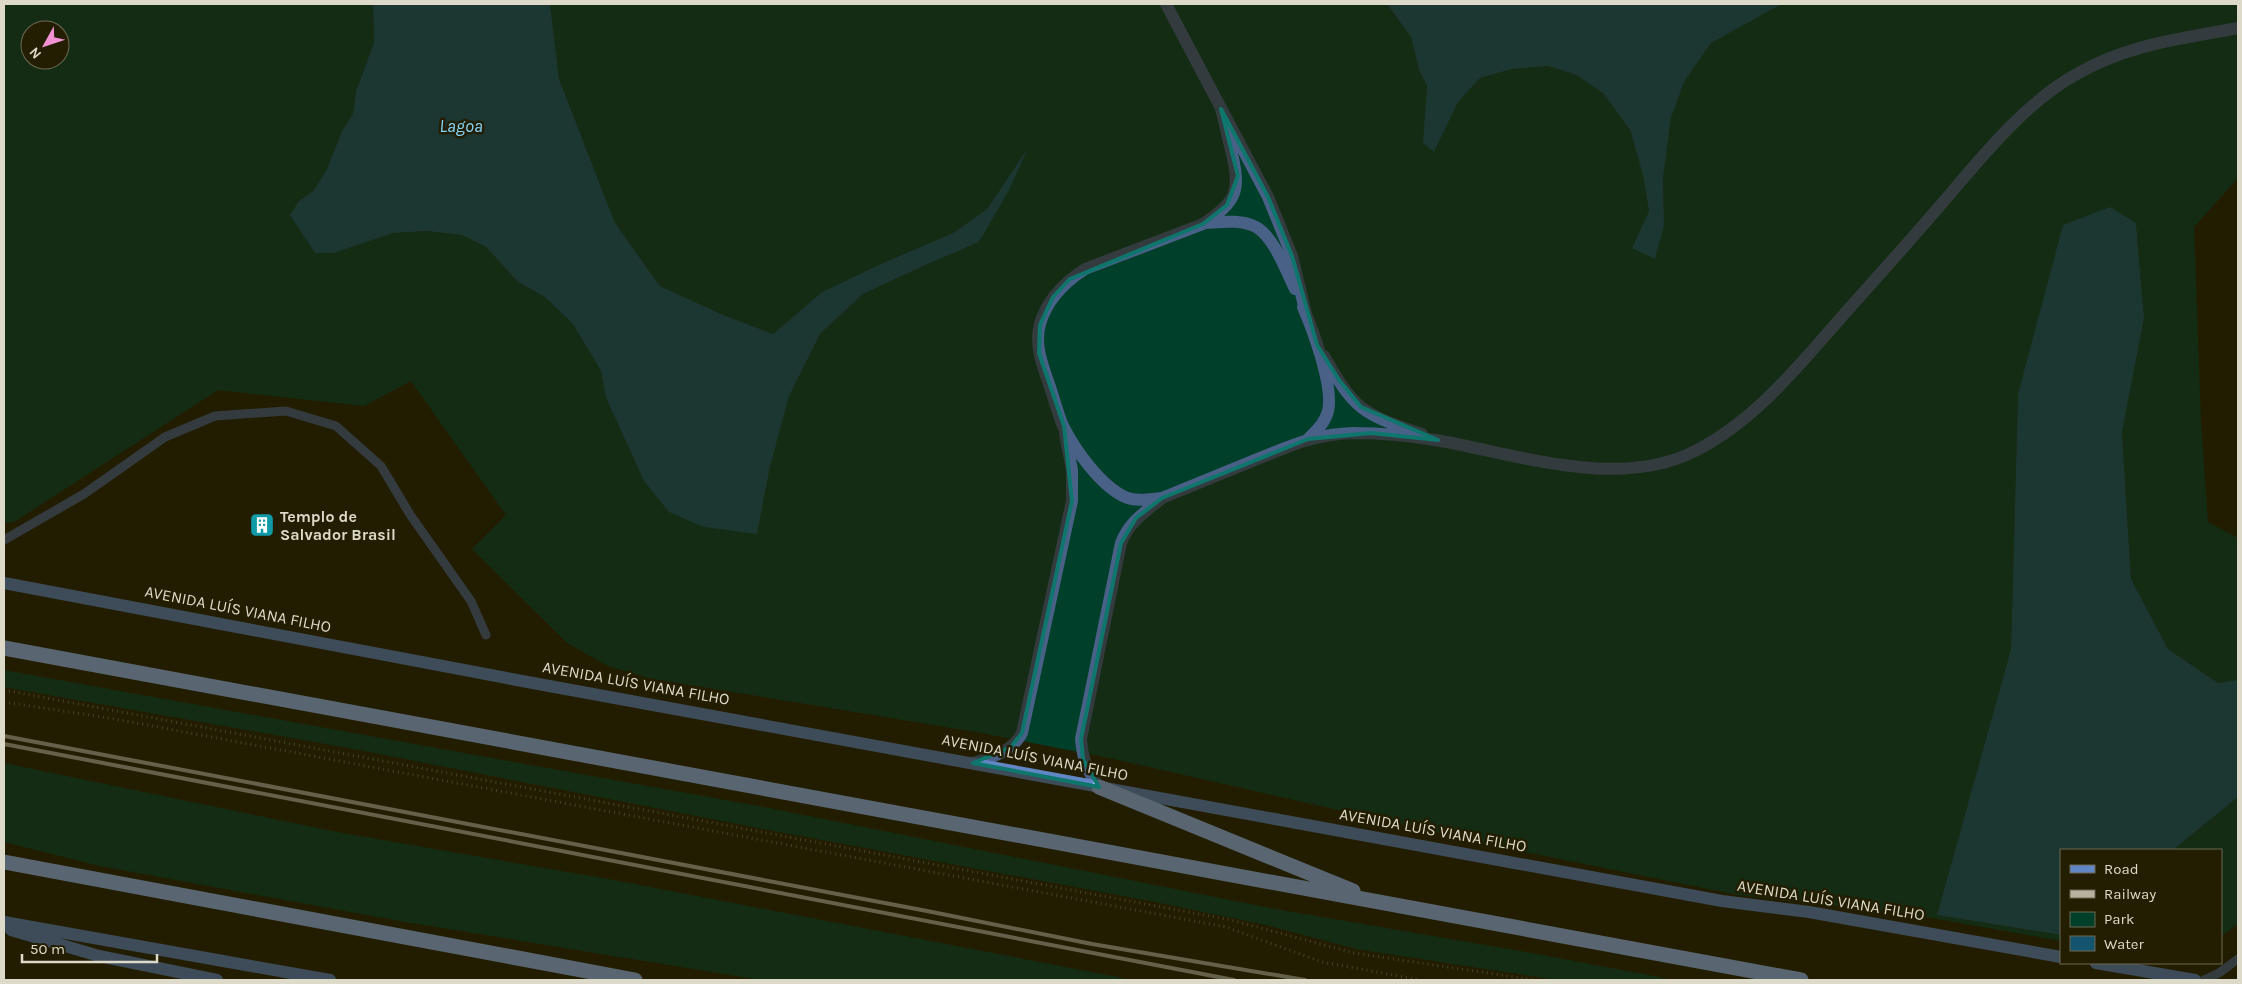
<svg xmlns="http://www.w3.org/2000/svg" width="2242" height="984" font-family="Karla,sans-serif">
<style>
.green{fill:#003f29;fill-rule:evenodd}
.water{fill:#14546d}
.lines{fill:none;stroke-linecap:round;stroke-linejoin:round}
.path{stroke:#716c55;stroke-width:3;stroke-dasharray:1 4;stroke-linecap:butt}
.lane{stroke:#496087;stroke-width:9}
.street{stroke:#496087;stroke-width:12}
.secondary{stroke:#6086c4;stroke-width:12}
.highway{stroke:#9bbff9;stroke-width:15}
.rail{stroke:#b6b29f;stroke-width:4}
.marked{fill:none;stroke:#0f766e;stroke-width:4;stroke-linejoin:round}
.labels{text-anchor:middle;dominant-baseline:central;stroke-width:5;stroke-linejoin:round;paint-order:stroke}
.poi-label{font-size:16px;font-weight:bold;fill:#dddac9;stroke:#231e02;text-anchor:start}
.street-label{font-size:16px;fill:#dddac9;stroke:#231e02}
.water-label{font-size:18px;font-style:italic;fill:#83d8fe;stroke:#231e02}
</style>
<rect width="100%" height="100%" fill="#231e02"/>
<path class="green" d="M 4,4 L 373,4 L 374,43 L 356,91 L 353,114 L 342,131 L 327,169 L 313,191 L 299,201 L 291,215 L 315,253 L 334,253 L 393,233 L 427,231 L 462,235 L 486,247 L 518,282 L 545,297 L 573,324 L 601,371 L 606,398 L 644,481 L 757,534 L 770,467 L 789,395 L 820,334 L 863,294 L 921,267 L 979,242 L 1026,152 L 987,209 L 953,233 L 885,262 L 822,292 L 773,334 L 721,314 L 660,286 L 615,223 L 559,79 L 550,4 L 1387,4 L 1411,37 L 1419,70 L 1427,86 L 1425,114 L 1434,151 L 1458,102 L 1480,78 L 1512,69 L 1548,66 L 1576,75 L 1603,93 L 1630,130 L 1643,175 L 1649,211 L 1632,248 L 1664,225 L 1663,178 L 1671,118 L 1684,82 L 1711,43 L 1782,4 L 2238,4 L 2238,178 L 2194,227 L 2201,422 L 2208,522 L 2238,538 L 2238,680 L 2218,683 L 2168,649 L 2131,579 L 2122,431 L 2144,318 L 2136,223 L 2018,394 L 2011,649 L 1937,915 L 2061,935 L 2061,941 L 1915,915 L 1738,895 L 1505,848 L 1114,759 L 976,732 L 648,678 L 608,666 L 567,643 L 472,549 L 506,515 L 411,381 L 364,406 L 218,390 L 14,522 L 4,523 ZM 30,30 L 60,30 L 60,60 L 30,60 Z
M 4,670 L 764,807 L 1270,908 L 1537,954 L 1675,980 L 1557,980 L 1356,949 L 1266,925 L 1155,902 L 758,828 L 359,750 L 4,687 Z
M 4,763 L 337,832 L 614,880 L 1133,980 L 761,980 L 405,922 L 100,866 L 4,842 Z
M 2238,797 L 2238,924 L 2221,936 L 2221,850 L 2173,850 Z"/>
<path class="water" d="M 373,4 L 550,4 L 559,79 L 615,223 L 660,286 L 721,314 L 773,334 L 822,292 L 885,262 L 953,233 L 987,209 L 1028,148 L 1008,192 L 979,242 L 921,267 L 863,294 L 820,334 L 789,396 L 770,467 L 757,534 L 704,527 L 669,512 L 644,481 L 606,398 L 601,371 L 573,324 L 545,297 L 518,282 L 486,247 L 462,235 L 427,231 L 393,233 L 334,253 L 315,253 L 290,215 L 299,201 L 313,191 L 327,169 L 342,131 L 353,114 L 356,91 L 374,43 Z
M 1387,4 L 1782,4 L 1711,43 L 1684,82 L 1671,118 L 1663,178 L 1664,225 L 1655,259 L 1632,248 L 1649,211 L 1643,175 L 1630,130 L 1603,93 L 1576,75 L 1548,66 L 1512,69 L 1480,78 L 1458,102 L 1434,152 L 1423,143 L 1427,86 L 1419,70 L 1411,37 Z
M 2110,207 L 2136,223 L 2144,318 L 2122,432 L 2131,579 L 2168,649 L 2218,683 L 2238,680 L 2238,797 L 2173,850 L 2061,850 L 2061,935 L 1937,915 L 2011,649 L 2018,394 L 2063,225 Z"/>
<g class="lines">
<path class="path" d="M 4,690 L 1231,920 L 1354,953 L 1535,980
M 4,702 L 115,719 L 1226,927 L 1322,962 L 1420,980"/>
<path class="lane" d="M 4,540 L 84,494 L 165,437 L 215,416 L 286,411 L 336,426 L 381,466 L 411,516 L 471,601 L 486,635
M 2204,980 L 2219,973 L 2238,959"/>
<path class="street" d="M 1166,4 L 1268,197 L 1292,256 L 1306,314
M 1221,109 C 1225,124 1228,139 1232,154 C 1241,192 1236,202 1203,224 L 1085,269 C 1065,282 1047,299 1040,324 C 1034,346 1043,366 1050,387 C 1054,399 1058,414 1063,426 C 1075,450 1101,486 1125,497 C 1137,502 1150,499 1162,498 C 1192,486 1221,474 1250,462 C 1286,448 1313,434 1353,433 C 1382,433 1413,436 1441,441 C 1519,455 1619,490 1695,451 C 1754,421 1796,369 1839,320 C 1878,276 1918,232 1956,187 C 1989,148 2030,100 2075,75 C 2128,44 2180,39 2238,28
M 1206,223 C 1222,222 1241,219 1256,227 C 1274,237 1286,271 1295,289
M 1303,307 C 1313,330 1334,387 1328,411 C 1325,423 1317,430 1308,439
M 1324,356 C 1334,373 1345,394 1361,407 C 1377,420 1402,427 1422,434
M 973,763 C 992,757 1012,752 1022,733 L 1072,501 L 1072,470 L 1065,434
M 1099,787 C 1086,769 1083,760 1081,739 L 1121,543 C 1129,522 1145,512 1162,498"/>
<path class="secondary" d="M 4,583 L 533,683 L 1722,901 L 1809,912 L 2061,957
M 4,922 L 330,980
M 11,930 L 99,956 L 217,980
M 2096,963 L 2195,980"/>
<path class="highway" d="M 4,648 L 1801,980
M 1099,787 L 1353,891
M 4,862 L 635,980"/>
<path class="rail" d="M 4,736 L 927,911 L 1092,944 L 1305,980
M 4,744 L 1234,980"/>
</g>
<path d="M0 0H2242V984H0ZM 1221,109 L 1268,197 L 1292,256 L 1317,345 L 1339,380 L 1361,407 L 1438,440 L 1371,433 L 1308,439 L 1162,498 L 1136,518 L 1121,543 L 1081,739 L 1083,759 L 1099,787 L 973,763 L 1011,747 L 1022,733 L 1072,501 L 1064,426 L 1039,353 L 1040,325 L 1053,297 L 1070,279 L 1203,224 L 1227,205 L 1238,176 Z" fill="#231e02" fill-opacity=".55" fill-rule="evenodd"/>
<path class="marked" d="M 1221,109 L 1268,197 L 1292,256 L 1317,345 L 1339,380 L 1361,407 L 1438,440 L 1371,433 L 1308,439 L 1162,498 L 1136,518 L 1121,543 L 1081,739 L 1083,759 L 1099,787 L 973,763 L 1011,747 L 1022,733 L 1072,501 L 1064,426 L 1039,353 L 1040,325 L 1053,297 L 1070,279 L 1203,224 L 1227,205 L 1238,176 Z"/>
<defs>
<symbol id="building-square" viewBox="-11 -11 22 22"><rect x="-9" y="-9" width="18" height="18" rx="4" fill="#0f9aa8" stroke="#231e02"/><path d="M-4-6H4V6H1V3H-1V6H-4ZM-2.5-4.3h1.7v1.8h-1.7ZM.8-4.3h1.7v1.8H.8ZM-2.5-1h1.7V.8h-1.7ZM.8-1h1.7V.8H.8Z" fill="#fff"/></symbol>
</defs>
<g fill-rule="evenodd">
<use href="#building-square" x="248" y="511" width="28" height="28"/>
</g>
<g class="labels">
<g class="poi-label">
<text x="280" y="516">Templo de<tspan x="280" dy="18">Salvador Brasil</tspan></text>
</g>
<g class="street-label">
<text transform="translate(238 609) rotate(11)">AVENIDA LUÍS VIANA FILHO</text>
<text transform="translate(636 683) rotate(10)">AVENIDA LUÍS VIANA FILHO</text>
<text transform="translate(1035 757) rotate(11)">AVENIDA LUÍS VIANA FILHO</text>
<text transform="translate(1433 830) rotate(10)">AVENIDA LUÍS VIANA FILHO</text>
<text transform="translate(1831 900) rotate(9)">AVENIDA LUÍS VIANA FILHO</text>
</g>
<g class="water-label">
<text x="461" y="126">Lagoa</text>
</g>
</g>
<rect width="2242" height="984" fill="none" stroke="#dddac9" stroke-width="10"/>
<rect x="2060" y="849" width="162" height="115" fill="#231e02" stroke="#6d6952"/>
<rect x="2070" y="865" width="25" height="8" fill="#6086c4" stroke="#6d6952"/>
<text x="2104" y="874" font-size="15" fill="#dddac9">Road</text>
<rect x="2070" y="890" width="25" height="8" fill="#b6b29f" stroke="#6d6952"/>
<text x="2104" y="899" font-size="15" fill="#dddac9">Railway</text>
<rect x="2070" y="912" width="25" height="15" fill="#003f29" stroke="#6d6952"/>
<text x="2104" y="924" font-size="15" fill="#dddac9">Park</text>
<rect x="2070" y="936" width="25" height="15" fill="#14546d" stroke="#6d6952"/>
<text x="2104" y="949" font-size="15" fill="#dddac9">Water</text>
<g transform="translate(45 45) rotate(230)"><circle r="24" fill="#231e02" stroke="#6d6952"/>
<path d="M0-4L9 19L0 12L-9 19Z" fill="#f391d5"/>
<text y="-8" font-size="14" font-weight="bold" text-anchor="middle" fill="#dddac9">N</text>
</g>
<path d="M22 954v8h135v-8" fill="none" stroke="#dddac9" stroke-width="2.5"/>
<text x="30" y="954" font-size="15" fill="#dddac9" stroke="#231e02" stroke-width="4" paint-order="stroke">50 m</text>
</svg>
